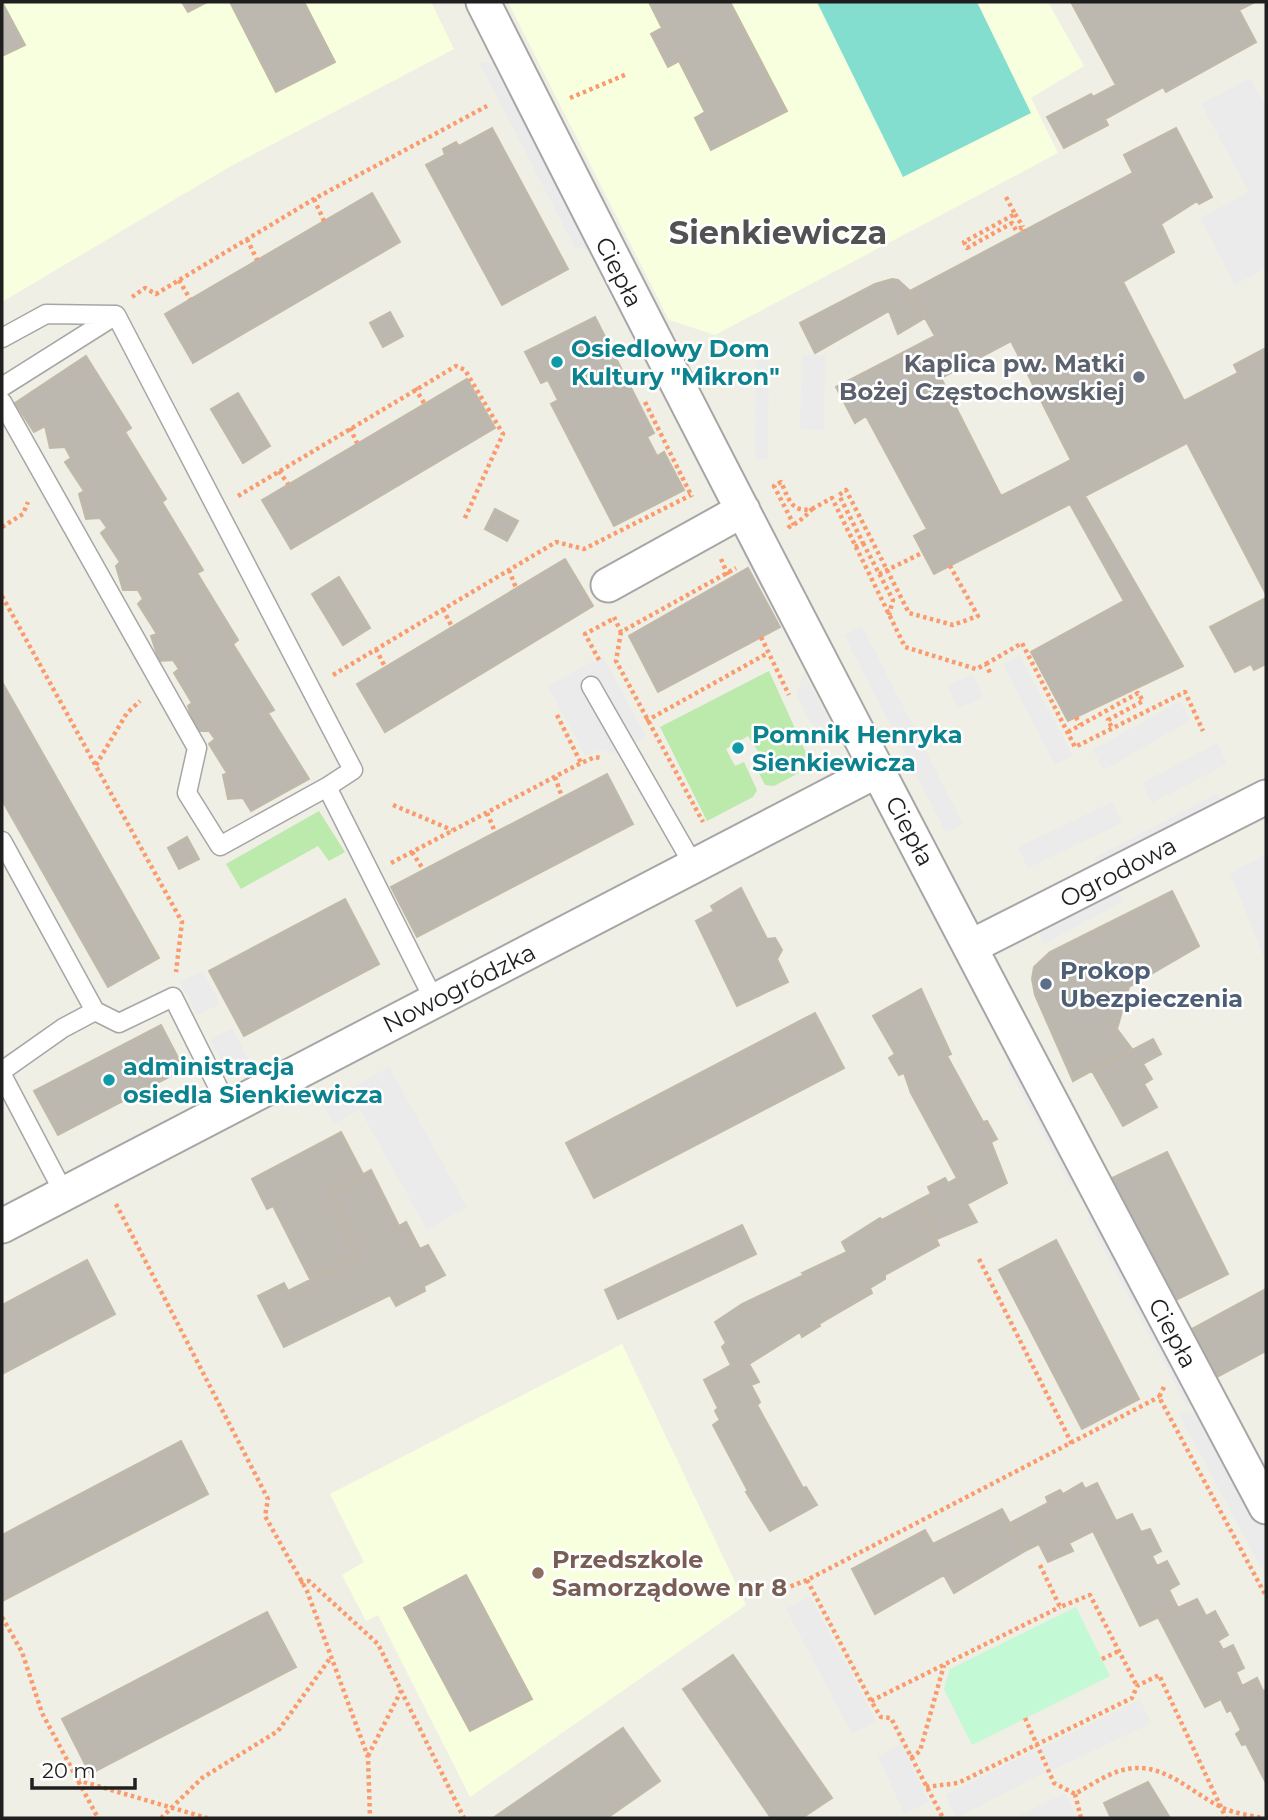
<svg xmlns="http://www.w3.org/2000/svg" width="1268" height="1820" font-family="Montserrat,sans-serif">
<style>
.education{fill:#f8ffdf}
.grass{fill:#bce9ac}
.park{fill:#c3f9d4}
.pitch{fill:#84ded0}
.parking{fill:#ebebeb}
.building{fill:#bcb8af;stroke:#c1b9a8;stroke-width:2;fill-rule:evenodd}
.lines{fill:none;stroke-linecap:round;stroke-linejoin:round}
.service-casing{stroke:#a6a6a6;stroke-width:21}
.minor-casing{stroke:#a6a6a6;stroke-width:37}
.path{stroke:#f99b6d;stroke-width:4.5;stroke-dasharray:3.5 3.5;stroke-linecap:butt}
.service{stroke:#fff;stroke-width:18}
.minor{stroke:#fff;stroke-width:33}
.culture-dot{fill:#0f9aa8;stroke:#fff;stroke-width:2.5}
.worship-dot{fill:#6b7280;stroke:#fff;stroke-width:2.5}
.service-dot{fill:#5c6f8a;stroke:#fff;stroke-width:2.5}
.education-dot{fill:#8d6e63;stroke:#fff;stroke-width:2.5}
.labels{text-anchor:middle;dominant-baseline:central;stroke-width:5;stroke-linejoin:round;paint-order:stroke}
.street-label{font-size:24px;fill:#1f1f1f;stroke:#fff}
.culture-label{font-size:24px;font-weight:bold;fill:#0d838f;stroke:#fff;text-anchor:start}
.worship-label{font-size:24px;font-weight:bold;fill:#5b616d;stroke:#fff;text-anchor:end}
.service-label{font-size:24px;font-weight:bold;fill:#4e5e75;stroke:#fff;text-anchor:start}
.education-label{font-size:24px;font-weight:bold;fill:#785e54;stroke:#fff;text-anchor:start}
.district-label{font-size:32px;font-weight:bold;fill:#525252;stroke:#fff}
</style>
<rect width="100%" height="100%" fill="#f0efe5"/>
<path class="education" d="M 2,2 L 431,2 L 454,49 L 231,166 L 2,302 Z
M 508,2 L 1048,2 L 1084,66 L 1031,98 L 1058,153 L 715,335 L 669,320 Z
M 622,1344 L 746,1605 L 470,1797 L 378,1615 L 366,1621 L 342,1575 L 364,1562 L 330,1494 Z"/>
<path class="grass" d="M 769,671 L 812,766 L 774,786 L 765,785 L 751,758 L 759,753 L 748,736 L 726,749 L 735,766 L 744,762 L 757,790 L 753,797 L 707,821 L 660,727 Z
M 319,811 L 345,852 L 329,861 L 318,846 L 241,889 L 226,864 Z"/>
<path class="park" d="M 1076,1607 L 1110,1676 L 972,1745 L 944,1689 L 950,1669 Z"/>
<path class="pitch" d="M 817,2 L 977,2 L 1031,113 L 903,177 Z"/>
<path class="parking" d="M 479,62 L 503,64 L 599,250 L 575,248 Z
M 1250,78 L 1266,107 L 1266,267 L 1235,285 L 1200,218 L 1249,192 L 1201,104 Z
M 756,354 L 769,355 L 768,459 L 755,459 Z
M 802,355 L 825,355 L 824,430 L 800,429 Z
M 749,538 L 812,660 L 805,671 L 744,556 Z
M 862,626 L 963,824 L 946,833 L 844,635 Z
M 603,656 L 646,737 L 616,754 L 600,750 L 585,756 L 548,686 Z
M 1020,656 L 1073,756 L 1055,765 L 1003,665 Z
M 804,674 L 836,734 L 817,735 L 796,694 Z
M 973,674 L 983,697 L 958,709 L 947,686 Z
M 1180,701 L 1191,720 L 1104,770 L 1093,750 Z
M 1217,743 L 1227,764 L 1152,803 L 1142,783 Z
M 1217,794 L 1222,802 L 1097,865 L 1095,857 Z
M 1112,802 L 1122,823 L 1028,868 L 1018,847 Z
M 1266,854 L 1266,962 L 1230,873 Z
M 1118,892 L 1123,901 L 1044,944 L 1038,932 Z
M 203,971 L 220,1004 L 197,1015 L 180,982 Z
M 232,1028 L 249,1060 L 227,1072 L 210,1040 Z
M 1017,1060 L 1080,1182 L 1071,1187 L 1007,1065 Z
M 389,1067 L 467,1207 L 427,1230 L 360,1110 L 333,1124 L 322,1104 Z
M 1095,1214 L 1195,1402 L 1187,1407 L 1087,1218 Z
M 1201,1412 L 1266,1531 L 1266,1577 L 1178,1413 Z
M 810,1596 L 876,1721 L 852,1734 L 786,1609 Z
M 1140,1700 L 1151,1723 L 1051,1771 L 1040,1748 Z
M 902,1744 L 929,1802 L 904,1814 L 878,1756 Z
M 1035,1750 L 1046,1772 L 956,1818 L 945,1795 Z
M 1065,1793 L 1077,1817 L 1014,1818 Z"/>
<path class="building" d="M 2,2 L 25,45 L 2,56 Z
M 182,2 L 207,2 L 188,12 Z
M 230,2 L 304,2 L 335,62 L 276,92 Z
M 649,2 L 730,2 L 787,111 L 711,150 L 695,118 L 705,112 L 679,61 L 668,67 L 651,34 L 662,28 Z
M 1071,2 L 1255,2 L 1239,10 L 1256,42 L 1166,92 L 1163,87 L 1105,119 L 1108,125 L 1064,148 L 1047,117 L 1091,94 L 1093,97 L 1116,85 Z
M 492,128 L 568,269 L 502,305 L 426,165 L 445,155 L 443,149 L 456,142 L 459,146 Z
M 1176,128 L 1212,197 L 1199,204 L 1197,201 L 1161,224 L 1174,252 L 1123,282 L 1184,401 L 1238,373 L 1234,365 L 1266,348 L 1266,594 L 1187,443 L 1085,496 L 1183,666 L 1068,721 L 1031,652 L 1124,601 L 1070,504 L 934,574 L 914,536 L 927,529 L 866,416 L 855,423 L 836,387 L 935,336 L 910,291 L 1133,173 L 1124,155 ZM 1011,341 L 1071,460 L 1001,496 L 941,378 Z
M 372,193 L 400,242 L 193,363 L 165,314 Z
M 892,279 L 898,280 L 910,291 L 925,318 L 898,334 L 889,311 L 815,353 L 800,323 L 875,284 Z
M 390,312 L 403,336 L 383,347 L 370,323 Z
M 595,317 L 654,433 L 647,437 L 657,456 L 664,452 L 684,490 L 614,526 L 551,404 L 558,400 L 548,380 L 541,383 L 525,352 Z
M 86,356 L 131,428 L 125,432 L 166,499 L 162,502 L 203,570 L 197,573 L 238,640 L 233,644 L 274,710 L 268,713 L 309,779 L 251,811 L 243,798 L 228,799 L 223,775 L 227,773 L 209,744 L 215,739 L 209,731 L 195,731 L 188,706 L 192,703 L 174,673 L 179,669 L 173,660 L 159,661 L 151,636 L 157,634 L 138,604 L 143,599 L 138,590 L 123,590 L 116,566 L 120,562 L 101,533 L 107,528 L 100,518 L 86,519 L 79,494 L 84,491 L 65,462 L 71,458 L 65,447 L 50,448 L 45,426 L 34,432 L 15,403 Z
M 467,379 L 495,428 L 291,549 L 262,500 Z
M 238,393 L 270,446 L 243,463 L 211,409 Z
M 495,509 L 518,521 L 507,541 L 485,529 Z
M 565,559 L 593,606 L 385,732 L 357,684 Z
M 748,568 L 780,627 L 658,692 L 629,636 Z
M 339,577 L 370,628 L 343,645 L 312,594 Z
M 1266,598 L 1266,664 L 1254,670 L 1251,664 L 1235,672 L 1210,627 Z
M 2,682 L 159,958 L 108,987 L 2,800 Z
M 607,774 L 633,824 L 417,937 L 391,887 Z
M 187,837 L 199,859 L 179,869 L 168,848 Z
M 741,888 L 767,939 L 775,938 L 782,950 L 777,959 L 788,982 L 737,1006 L 696,921 L 714,911 L 711,906 Z
M 1172,891 L 1199,946 L 1129,987 L 1117,1029 L 1132,1049 L 1073,1081 L 1035,995 L 1032,979 L 1034,967 L 1050,952 Z
M 345,899 L 379,964 L 244,1036 L 209,971 Z
M 921,989 L 951,1054 L 947,1056 L 983,1122 L 987,1121 L 997,1139 L 991,1142 L 1007,1183 L 967,1204 L 977,1222 L 937,1239 L 917,1201 L 931,1194 L 928,1187 L 945,1178 L 948,1183 L 957,1178 L 911,1093 L 904,1073 L 899,1075 L 889,1058 L 895,1054 L 873,1016 Z
M 815,1013 L 844,1068 L 594,1198 L 566,1143 Z
M 161,1025 L 184,1069 L 58,1135 L 34,1091 Z
M 1153,1039 L 1161,1054 L 1143,1064 L 1152,1079 L 1144,1084 L 1157,1107 L 1123,1126 L 1092,1071 Z
M 341,1132 L 363,1174 L 331,1192 L 358,1256 L 310,1279 L 273,1206 L 267,1209 L 252,1179 Z
M 1167,1152 L 1228,1274 L 1170,1303 L 1108,1180 Z
M 371,1170 L 399,1226 L 406,1222 L 420,1249 L 428,1245 L 445,1275 L 424,1286 L 425,1291 L 396,1306 L 390,1295 L 284,1347 L 258,1296 L 284,1283 L 288,1291 L 358,1256 L 331,1192 Z
M 917,1201 L 939,1245 L 885,1275 L 885,1279 L 870,1288 L 872,1293 L 819,1324 L 820,1326 L 802,1337 L 800,1332 L 749,1364 L 759,1382 L 751,1385 L 760,1402 L 757,1405 L 803,1488 L 806,1487 L 817,1505 L 770,1531 L 746,1492 L 748,1491 L 713,1425 L 720,1420 L 715,1411 L 718,1408 L 704,1380 L 731,1365 L 722,1347 L 726,1343 L 715,1322 L 742,1304 L 804,1275 L 802,1273 L 847,1252 L 842,1242 L 880,1218 L 882,1220 Z
M 742,1225 L 756,1254 L 618,1319 L 605,1290 Z
M 1056,1240 L 1139,1399 L 1082,1429 L 999,1270 Z
M 87,1260 L 115,1314 L 2,1374 L 2,1305 Z
M 1266,1289 L 1266,1351 L 1217,1377 L 1192,1329 Z
M 181,1441 L 208,1494 L 2,1601 L 2,1535 Z
M 1082,1483 L 1085,1489 L 1097,1483 L 1116,1521 L 1132,1514 L 1141,1532 L 1150,1529 L 1161,1551 L 1152,1556 L 1157,1566 L 1167,1561 L 1179,1584 L 1169,1590 L 1178,1608 L 1140,1626 L 1093,1531 L 1069,1543 L 1073,1551 L 1048,1562 L 1039,1544 L 1025,1551 L 1010,1523 L 1048,1503 L 1046,1497 L 1060,1490 L 1063,1494 Z
M 1002,1509 L 1025,1551 L 954,1593 L 944,1575 L 875,1614 L 852,1569 L 925,1530 L 933,1544 Z
M 466,1575 L 532,1699 L 470,1731 L 404,1608 Z
M 1197,1599 L 1206,1616 L 1215,1611 L 1228,1635 L 1218,1641 L 1223,1650 L 1233,1645 L 1244,1668 L 1236,1672 L 1242,1686 L 1257,1678 L 1263,1691 L 1266,1690 L 1266,1783 L 1246,1744 L 1242,1745 L 1236,1734 L 1241,1730 L 1231,1710 L 1227,1712 L 1221,1699 L 1205,1707 L 1158,1617 Z
M 267,1612 L 296,1667 L 90,1774 L 62,1719 Z
M 733,1655 L 832,1798 L 802,1818 L 771,1818 L 683,1689 Z
M 623,1728 L 660,1781 L 607,1818 L 493,1818 Z
M 1148,1782 L 1170,1818 L 1111,1818 L 1104,1803 Z"/>
<g class="lines">
<defs>
<path id="service" d="M 2,338 L 46,314 L 115,315
M 2,387 L 116,315 L 353,770 L 327,787
M 2,402 L 197,748 L 187,793 L 220,846 L 327,787 L 434,1000
M 591,686 L 694,866
M 2,841 L 95,1011
M 2,1071 L 63,1028 L 95,1011 L 119,1023 L 173,997 L 228,1107
M 2,1075 L 64,1193"/>
<path id="minor" d="M 483,2 C 738,507 1000,1008 1266,1507
M 608,585 L 743,510
M 970,947 L 1266,797
M 2,1226 L 878,770"/>
</defs>
<use href="#service" class="service-casing"/>
<use href="#minor" class="minor-casing"/>
<path class="path" d="M 570,98 L 627,74
M 1006,197 L 1015,214 L 964,242 L 967,248 L 1012,223 L 1016,230 L 1023,227 L 1024,231
M 314,199 L 324,221
M 1015,214 L 1023,227
M 247,239 L 257,260
M 179,280 L 190,299
M 132,297 L 145,288 L 156,294 L 314,199 L 487,106
M 415,388 L 424,403
M 645,402 L 692,497
M 350,428 L 357,443
M 279,471 L 288,484
M 238,496 L 456,366 L 465,370 L 503,434 L 464,520
M 812,509 L 832,498 L 905,647 L 976,669 L 986,664 L 991,675
M 2,527 L 23,514 L 28,502
M 788,528 L 789,527 C 799,522 805,517 812,509 C 791,513 789,499 781,482 L 774,486 L 794,525
M 863,543 L 893,600 L 889,615
M 855,547 L 863,543 L 839,495 L 846,490 L 909,613 L 953,625 L 978,616 L 950,566
M 721,559 L 729,578
M 509,570 L 516,588
M 879,574 L 922,553
M 2,596 L 182,922 L 176,972
M 443,609 L 452,627
M 614,617 L 621,632 L 736,568
M 621,632 L 616,661 L 703,822
M 761,637 L 789,695
M 376,649 L 385,667
M 599,660 L 585,634 L 613,619
M 986,664 L 1022,643 L 1075,747 L 1185,692 L 1203,731
M 333,675 L 556,542 L 584,549 L 691,495
M 557,715 L 581,763
M 1076,717 L 1080,725
M 646,721 L 768,653
M 1068,732 L 1138,693 L 1143,701 L 1108,720 L 1112,728
M 96,765 L 127,713 L 140,701
M 555,777 L 562,797
M 393,805 L 452,830
M 487,813 L 495,832
M 412,852 L 423,869
M 391,863 L 581,763 L 595,757 L 601,758
M 116,1204 L 268,1499 L 265,1516 L 307,1591 L 368,1757 L 370,1818
M 979,1259 L 1072,1444
M 1164,1387 L 1159,1397 L 1266,1596
M 1040,1565 L 1060,1607 L 1090,1595 L 1137,1686
M 807,1580 L 871,1701 L 881,1717 L 891,1718 L 943,1818
M 300,1582 L 309,1581 L 378,1644 L 464,1818
M 771,1594 L 807,1580 L 1159,1397
M 2,1617 L 22,1652 L 42,1713 L 98,1818
M 1102,1659 L 1119,1651
M 871,1701 L 1060,1607
M 1025,1718 L 1054,1783 L 1075,1794 C 1089,1786 1104,1776 1119,1771 C 1160,1758 1187,1790 1219,1806 C 1232,1813 1248,1815 1262,1818
M 368,1756 L 401,1691
M 911,1758 L 920,1751 L 944,1665
M 77,1780 L 207,1818
M 926,1787 L 958,1783 L 1132,1698 L 1137,1686 L 1159,1675 L 1226,1818
M 1075,1794 L 1081,1818
M 161,1818 L 202,1778 L 278,1731 L 331,1657"/>
<use href="#service" class="service"/>
<use href="#minor" class="minor"/>
</g>
<g class="culture-dot">
<circle cx="557" cy="362" r="7"/>
<circle cx="738" cy="748" r="7"/>
<circle cx="109" cy="1080" r="7"/>
</g>
<circle class="worship-dot" cx="1139" cy="377" r="7"/>
<circle class="service-dot" cx="1046" cy="984" r="7"/>
<circle class="education-dot" cx="538" cy="1573" r="7"/>
<g class="labels">
<g class="street-label">
<text transform="translate(619 272) rotate(63)">Ciepła</text>
<text transform="translate(910 831) rotate(62)">Ciepła</text>
<text transform="translate(1118 872) rotate(-27)">Ogrodowa</text>
<text transform="translate(459 988) rotate(-27)">Nowogródzka</text>
<text transform="translate(1173 1333) rotate(62)">Ciepła</text>
</g>
<g class="culture-label">
<text x="571" y="348">Osiedlowy Dom<tspan x="571" dy="28">Kultury "Mikron"</tspan></text>
<text x="752" y="734">Pomnik Henryka<tspan x="752" dy="28">Sienkiewicza</tspan></text>
<text x="123" y="1066">administracja<tspan x="123" dy="28">osiedla Sienkiewicza</tspan></text>
</g>
<g class="worship-label">
<text x="1125" y="363">Kaplica pw. Matki<tspan x="1125" dy="28">Bożej Częstochowskiej</tspan></text>
</g>
<g class="service-label">
<text x="1060" y="970">Prokop<tspan x="1060" dy="28">Ubezpieczenia</tspan></text>
</g>
<g class="education-label">
<text x="552" y="1559">Przedszkole<tspan x="552" dy="28">Samorządowe nr 8</tspan></text>
</g>
<g class="district-label">
<text x="778" y="232">Sienkiewicza</text>
</g>
</g>
<rect width="1268" height="1820" fill="none" stroke="#1f1f1f" stroke-width="7"/>
<path d="M32 1778v10h103v-10" fill="none" stroke="#1f1f1f" stroke-width="3.5"/>
<text x="42" y="1778" font-size="21" fill="#1f1f1f" stroke="#ffffff" stroke-width="5" paint-order="stroke">20 m</text>
</svg>
